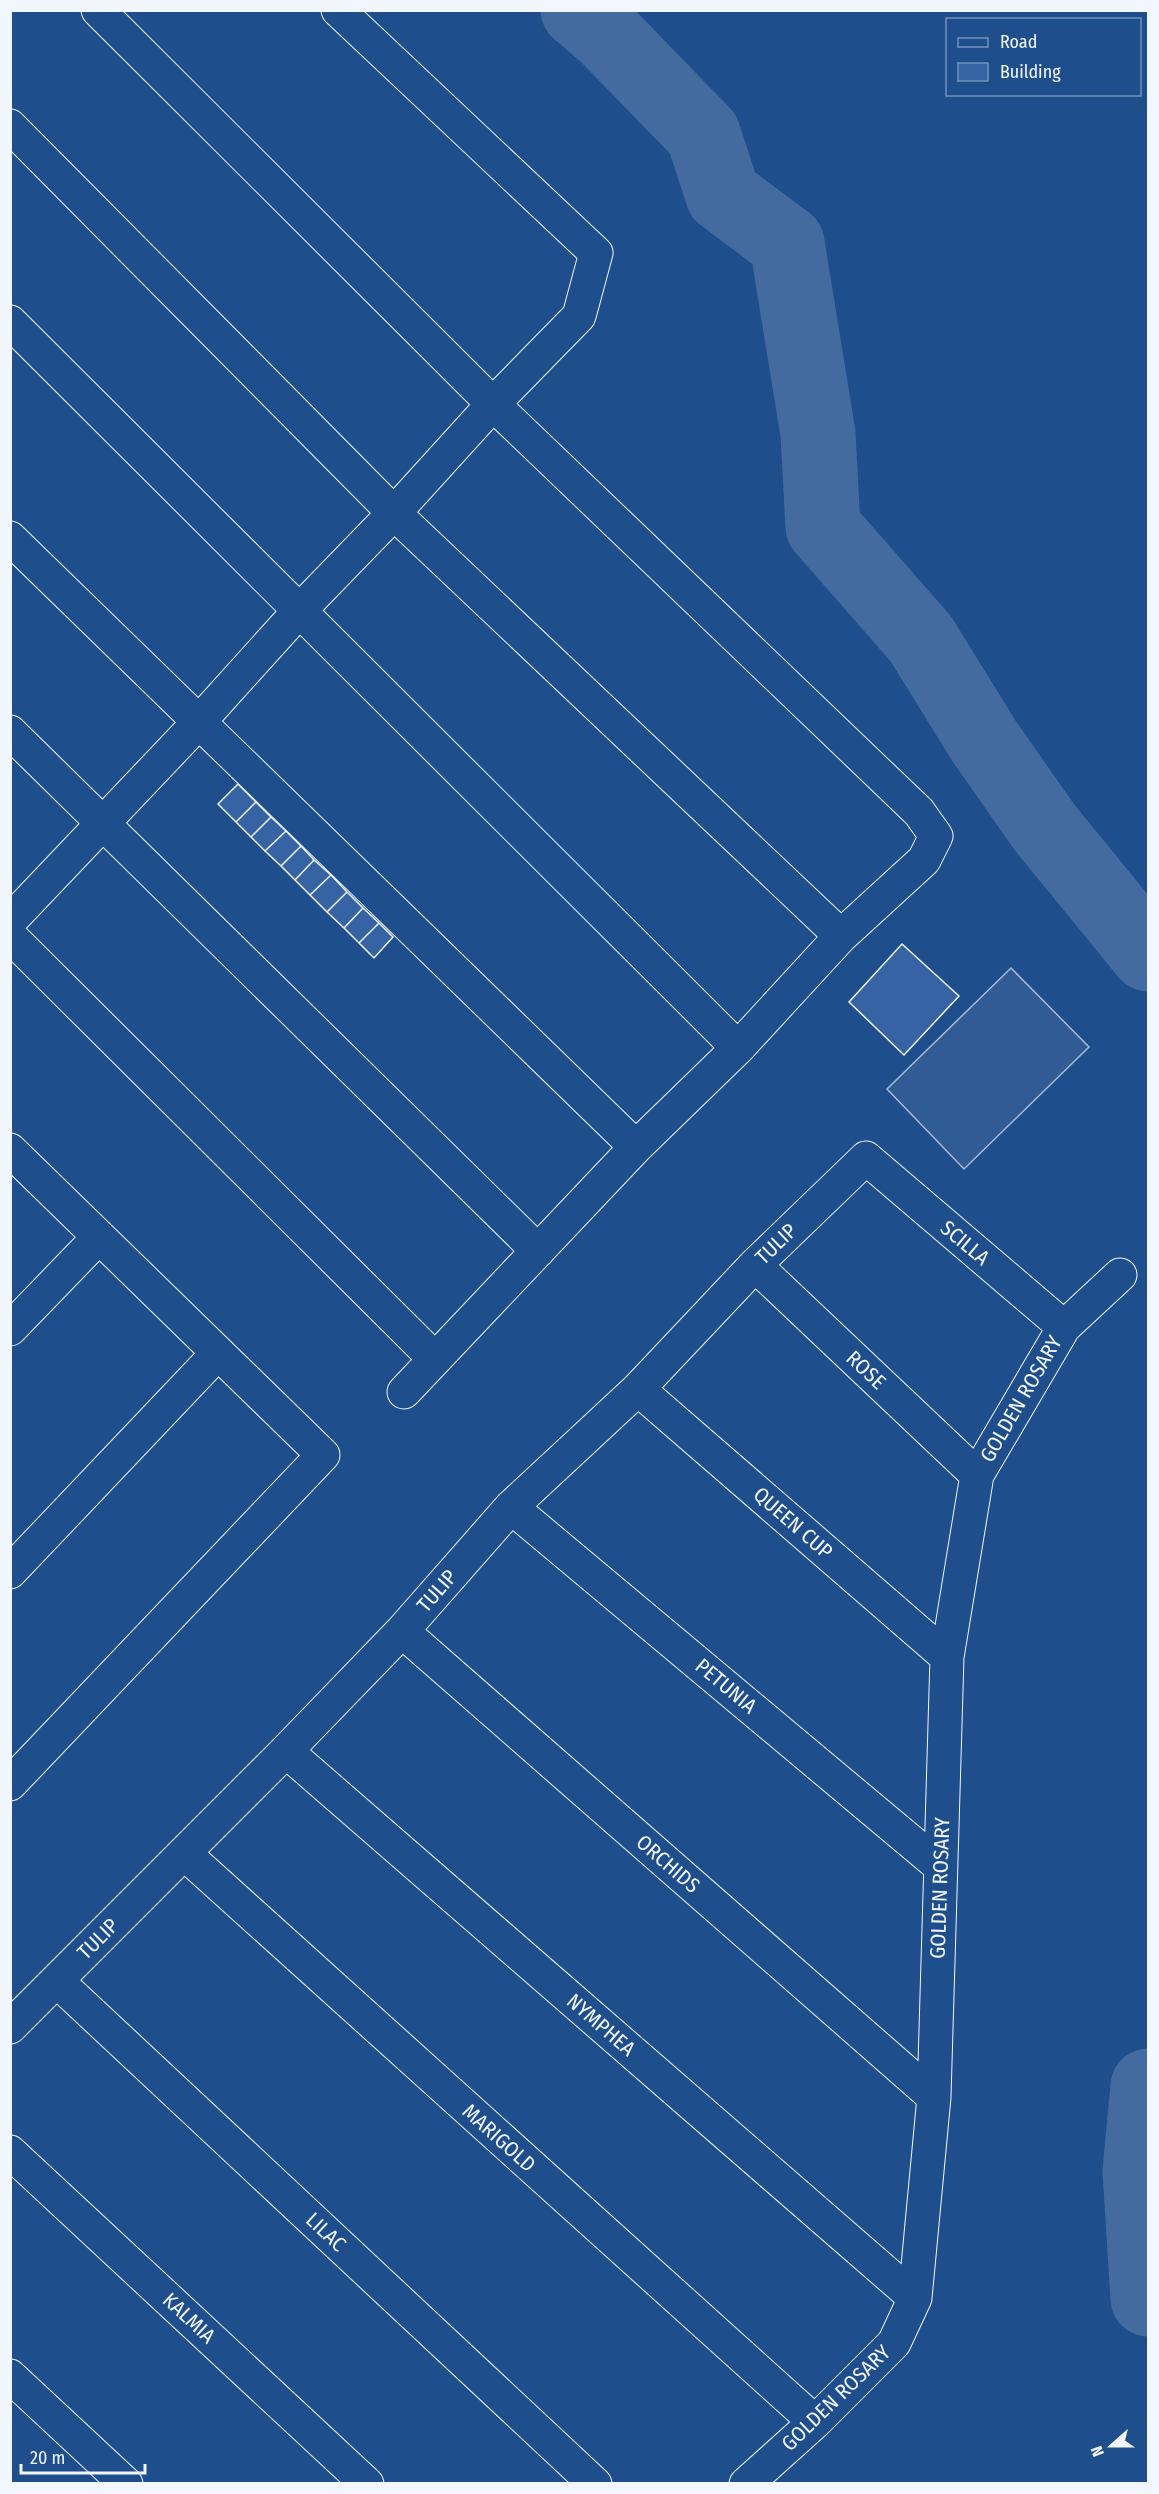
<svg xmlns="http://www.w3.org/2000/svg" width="1159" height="2494" font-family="'Fira Sans Condensed',sans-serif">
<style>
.built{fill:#305b95;stroke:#a8bbd7;stroke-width:1.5}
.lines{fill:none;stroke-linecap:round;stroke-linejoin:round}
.river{stroke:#446ba0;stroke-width:75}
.building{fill:#3563a3;stroke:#f2f6ff;stroke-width:1.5}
.minor-casing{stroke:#f2f6ff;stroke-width:35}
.minor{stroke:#1f4e8c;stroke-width:33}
.labels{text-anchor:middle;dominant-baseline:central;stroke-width:4.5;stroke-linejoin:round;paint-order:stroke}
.street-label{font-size:21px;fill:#f2f6ff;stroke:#1f4e8c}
</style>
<rect width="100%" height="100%" fill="#1f4e8c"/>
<path class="built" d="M 1011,968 L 1089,1047 L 964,1169 L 887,1089 Z"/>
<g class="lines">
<path class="river" d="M 578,10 L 606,34 L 703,134 L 723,195 L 787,243 L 818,434 L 823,527 L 921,639 L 984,741 L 1045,828 L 1148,954
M 1148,2086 L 1140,2171 L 1148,2299"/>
</g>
<path class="building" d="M 238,784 L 256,802 L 236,822 L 218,804 Z
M 256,802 L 271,817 L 251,837 L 236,822 Z
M 271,817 L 286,831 L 265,851 L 251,837 Z
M 286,831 L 301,846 L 281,866 L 265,851 Z
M 301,846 L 314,860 L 295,880 L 281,866 Z
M 314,860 L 331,875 L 310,895 L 295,880 Z
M 331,875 L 347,892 L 327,912 L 310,895 Z
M 347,892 L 363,908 L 344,928 L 327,912 Z
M 363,908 L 379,923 L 359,943 L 344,928 Z
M 379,923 L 393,937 L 374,958 L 359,943 Z
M 902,944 L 959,996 L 904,1055 L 849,1002 Z"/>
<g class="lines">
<defs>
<path id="minor" d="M 98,10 L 493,404 L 919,812 L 936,836 L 924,860 L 841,936 L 738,1048 L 636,1147 L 404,1392
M 10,126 L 394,513 L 841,936
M 10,322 L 738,1048
M 10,538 L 636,1147
M 10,732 L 538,1251
M 10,921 L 198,723 L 300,610 L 394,513 L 493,404 L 579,316 L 596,253 L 338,10
M 10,936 L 434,1358
M 10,1150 L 323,1455 L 10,1784
M 755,1265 L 977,1475
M 10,1329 L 99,1237
M 638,1389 L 947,1657
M 511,1507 L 940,1866
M 10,1572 L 218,1353
M 402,1631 L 934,2097
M 286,1751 L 915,2298
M 184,1853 L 815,2422
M 57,1981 L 595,2484
M 10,2027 L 286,1751 L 402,1631 L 511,1507 L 638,1389 L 755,1265 L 866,1158 L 1064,1327
M 10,2152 L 367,2484
M 10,2376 L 126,2484
M 746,2484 L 815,2422 L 894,2343 L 915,2298 L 934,2097 L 947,1657 L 977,1475 L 1064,1327 L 1120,1275"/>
</defs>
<use href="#minor" class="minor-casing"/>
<use href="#minor" class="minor"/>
</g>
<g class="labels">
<g class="street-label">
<text transform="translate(965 1243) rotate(40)">SCILLA</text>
<text transform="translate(776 1244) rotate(-44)">TULIP</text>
<text transform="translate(866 1370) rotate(43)">ROSE</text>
<text transform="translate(1021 1399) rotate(-60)">GOLDEN ROSARY</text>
<text transform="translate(793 1523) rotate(41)">QUEEN CUP</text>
<text transform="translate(437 1591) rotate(-49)">TULIP</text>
<text transform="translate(726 1686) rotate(40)">PETUNIA</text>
<text transform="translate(668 1864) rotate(41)">ORCHIDS</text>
<text transform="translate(940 1888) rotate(-88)">GOLDEN ROSARY</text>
<text transform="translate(98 1939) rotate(-45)">TULIP</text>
<text transform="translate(601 2025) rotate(41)">NYMPHEA</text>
<text transform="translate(499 2138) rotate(42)">MARIGOLD</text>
<text transform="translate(326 2232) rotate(43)">LILAC</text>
<text transform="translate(189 2318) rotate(43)">KALMIA</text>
<text transform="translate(836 2398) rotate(-44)">GOLDEN ROSARY</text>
</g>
</g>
<rect width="1159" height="2494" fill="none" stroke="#f2f6ff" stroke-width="24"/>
<rect x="946" y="18" width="195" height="78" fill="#1f4e8c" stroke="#7391ba" stroke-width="1.5"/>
<rect x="958" y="38" width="30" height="9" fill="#1f4e8c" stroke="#7391ba" stroke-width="1.5"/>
<text x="1000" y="48" font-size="18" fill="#f2f6ff">Road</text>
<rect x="958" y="63" width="30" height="18" fill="#3563a3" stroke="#7391ba" stroke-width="1.5"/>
<text x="1000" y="78" font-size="18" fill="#f2f6ff">Building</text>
<g transform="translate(1111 2446) rotate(249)" stroke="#1f4e8c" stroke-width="4.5" paint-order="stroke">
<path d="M0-4.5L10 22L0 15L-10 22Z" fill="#f2f6ff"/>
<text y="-9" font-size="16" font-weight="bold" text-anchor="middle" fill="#f2f6ff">N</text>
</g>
<path d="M21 2464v9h124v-9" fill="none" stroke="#f2f6ff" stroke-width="3"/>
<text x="30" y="2464" font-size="18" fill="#f2f6ff" stroke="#1f4e8c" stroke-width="4.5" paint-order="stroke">20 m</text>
</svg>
